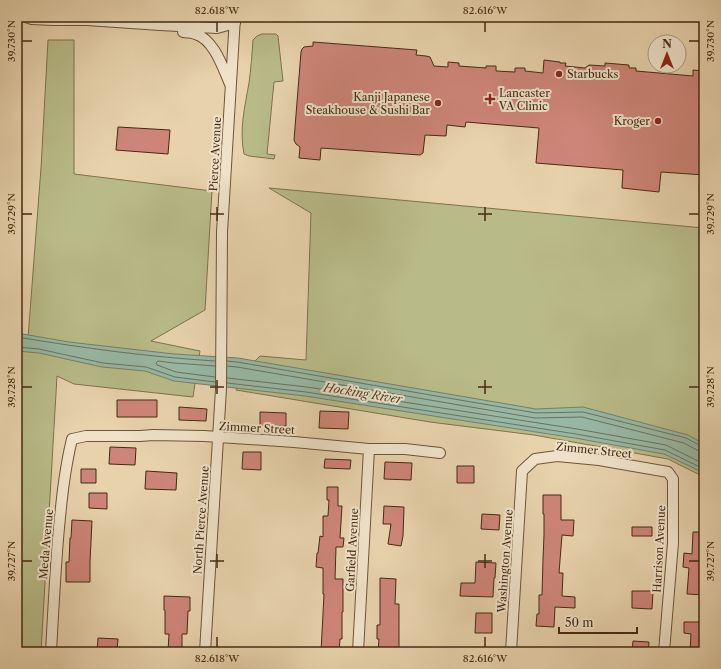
<svg xmlns="http://www.w3.org/2000/svg" width="721" height="669" font-family="'Libre Caslon Text',serif">
<style>
.green{fill:#b8bb88;stroke:#7e724d}
.water{fill:#97b8a5;stroke:#767f6a}
.lines{fill:none;stroke-linecap:round;stroke-linejoin:round}
.shore{stroke:#6e715c;stroke-width:1}
.building{fill:#ce8579;stroke:#452a12}
.minor-casing{stroke:#6e5438;stroke-width:12}
.minor{stroke:#efe2c9;stroke-width:10}
.ticks{fill:none;stroke:#452a12;stroke-width:1.5}
.poi-dot{fill:#8f2418;stroke:#efe2c9;stroke-width:1.5}
.labels{text-anchor:middle;dominant-baseline:central;stroke-width:4;stroke-linejoin:round;paint-order:stroke}
.poi-label{font-size:11px;fill:#452a12;stroke:#efe2c9;text-anchor:start}
.street-label{font-size:11px;fill:#452a12;stroke:#efe2c9}
.water-label{font-size:12px;font-style:italic;fill:#55462f;stroke:#efe2c9}
.neatline{fill:none;stroke:#452a12;stroke-width:1.5}
.ticks-label{font-size:10px;text-anchor:middle;fill:#452a12}
</style>
<rect width="100%" height="100%" fill="#e7d2ac"/>
<filter id="stains"><feTurbulence type="fractalNoise" baseFrequency=".005" numOctaves="4"/><feColorMatrix values="0 0 0 0 .2 0 0 0 0 .09 0 0 0 0 .02 0 0 0 .5 -.17"/></filter>
<radialGradient id="worn" r=".72"><stop offset=".6" stop-color="#630" stop-opacity="0"/><stop offset="1" stop-color="#630" stop-opacity=".3"/></radialGradient>
<path class="green" d="M 262,34 L 276,34 L 278,36 L 283,81 L 274,82 L 267,154 L 275,155 L 274,159 L 249,156 L 244,154 C 239,130 245,106 249,83 C 251,69 252,54 253,40 L 257,36 Z
M 48,40 L 74,40 L 74,174 L 212,191 L 205,310 L 151,341 L 200,351 L 193,397 L 74,384 L 57,376 L 41,652 L 17,652 L 17,337 L 28,338 L 41,168 Z
M 269,188 L 704,228 L 704,477 L 668,459 L 534,435 L 430,422 L 236,390 L 242,374 L 260,356 L 306,360 L 311,213 Z"/>
<path class="water" d="M 17,333 L 69,342 L 174,354 L 238,358 L 536,409 L 583,407 L 688,435 L 704,444 L 704,473 L 664,454 L 575,438 L 305,396 L 174,381 L 145,371 L 102,367 L 39,353 L 17,351 Z"/>
<g class="lines">
<path class="shore" d="M 17,337 C 83,348 149,357 215,361
M 17,347 L 39,349 L 103,363 L 146,367 L 175,377 L 215,382
M 227,361 L 237,362 L 536,413 L 583,412 L 686,438 L 701,446 L 704,447
M 227,366 L 237,367 L 535,418 L 582,417 L 684,443 L 699,451 L 704,452
M 215,377 L 176,372 L 157,365 L 156,363 L 158,361 L 174,363 L 215,366
M 227,378 L 307,387 L 577,429 L 666,445 L 704,464
M 227,383 L 306,392 L 576,434 L 665,450 L 704,469"/>
</g>
<path class="building" d="M 313,42 L 417,50 L 416,55 L 426,56 L 430,57 L 434,66 L 448,67 L 448,62 L 459,63 L 459,66 L 486,68 L 486,66 L 496,66 L 496,71 L 515,72 L 515,68 L 525,68 L 525,71 L 543,73 L 544,60 L 560,62 L 560,63 L 566,63 L 565,66 L 585,68 L 589,65 L 605,66 L 605,63 L 629,65 L 629,68 L 636,68 L 636,71 L 693,76 L 693,70 L 704,71 L 704,175 L 661,172 L 659,192 L 622,188 L 623,170 L 536,163 L 539,128 L 466,122 L 465,127 L 447,125 L 446,136 L 425,135 L 423,153 L 420,155 L 321,148 L 320,160 L 299,158 L 300,147 L 296,144 L 294,140 L 301,52 L 302,49 L 304,47 L 313,46 Z
M 118,127 L 170,130 L 168,154 L 116,150 Z
M 117,400 L 157,400 L 157,417 L 117,417 Z
M 179,407 L 207,409 L 206,421 L 179,420 Z
M 320,411 L 349,412 L 348,429 L 319,428 Z
M 260,412 L 286,413 L 286,426 L 260,426 Z
M 110,447 L 136,448 L 135,465 L 109,464 Z
M 243,452 L 261,452 L 261,470 L 242,469 Z
M 325,459 L 351,460 L 350,469 L 324,468 Z
M 385,462 L 412,463 L 411,480 L 384,479 Z
M 457,466 L 474,466 L 474,483 L 457,483 Z
M 81,469 L 96,469 L 96,483 L 81,483 Z
M 146,471 L 177,473 L 176,490 L 145,489 Z
M 327,487 L 338,487 L 338,506 L 342,506 L 340,538 L 344,538 L 343,547 L 336,547 L 335,579 L 343,579 L 343,612 L 342,612 L 342,639 L 340,639 L 339,652 L 321,652 L 324,594 L 323,594 L 323,568 L 316,567 L 317,553 L 318,553 L 320,536 L 323,537 L 323,516 L 328,516 L 329,500 L 327,500 Z
M 89,493 L 107,493 L 107,509 L 89,508 Z
M 543,495 L 561,495 L 561,520 L 574,520 L 573,536 L 562,535 L 559,573 L 563,573 L 562,596 L 575,597 L 575,608 L 555,607 L 554,627 L 536,626 L 537,614 L 539,614 L 539,595 L 542,595 L 543,559 L 544,535 L 544,514 L 543,514 Z
M 384,506 L 404,507 L 403,536 L 401,546 L 388,544 L 391,524 L 383,524 Z
M 482,514 L 500,515 L 499,530 L 481,529 Z
M 72,520 L 92,521 L 90,562 L 90,582 L 66,582 L 66,562 L 69,562 L 70,538 L 71,538 Z
M 632,527 L 652,527 L 652,536 L 632,536 Z
M 693,532 L 704,532 L 703,580 L 704,581 L 704,595 L 687,594 L 689,568 L 683,567 L 684,553 L 692,554 Z
M 476,562 L 496,563 L 495,578 L 494,578 L 493,597 L 460,596 L 461,583 L 475,583 Z
M 380,578 L 396,579 L 395,604 L 399,604 L 399,652 L 378,652 L 379,639 L 377,639 L 377,625 L 380,625 Z
M 632,591 L 653,591 L 652,609 L 632,608 Z
M 164,596 L 190,597 L 190,611 L 188,611 L 187,634 L 182,634 L 182,652 L 168,652 L 169,634 L 165,634 L 165,610 L 164,610 Z
M 476,613 L 492,613 L 492,633 L 475,633 Z
M 684,622 L 704,622 L 704,652 L 690,652 L 691,634 L 684,633 Z
M 98,638 L 118,639 L 117,652 L 97,652 Z
M 633,641 L 649,642 L 648,652 L 632,652 Z"/>
<g class="lines">
<defs>
<path id="minor" d="M 26,17 L 32,19 L 53,20 L 87,20 L 160,25 L 217,28 L 235,23
M 183,32 C 187,33 191,32 195,34 C 214,39 223,68 230,84
M 51,652 C 53,614 55,577 58,539 C 61,505 64,472 72,439 L 86,436 L 140,436 L 153,435 L 204,436 L 294,442 L 369,449 L 405,449 L 440,453
M 205,652 L 221,389 L 222,232 L 235,17
M 358,652 L 369,449
M 511,652 L 522,471 L 535,459 L 557,456 L 599,460 L 668,472 L 673,479 L 673,543 L 664,652"/>
</defs>
<use href="#minor" class="minor-casing"/>
<use href="#minor" class="minor"/>
</g>
<path class="ticks" d="M 217,22 L 217,32M 485,22 L 485,32M 22,41 L 32,41M 689,41 L 699,41M 217,207 L 217,221M 485,207 L 485,221M 22,214 L 32,214M 210,214 L 224,214M 478,214 L 492,214M 689,214 L 699,214M 217,380 L 217,394M 485,380 L 485,394M 22,387 L 32,387M 210,387 L 224,387M 478,387 L 492,387M 689,387 L 699,387M 217,554 L 217,568M 485,554 L 485,568M 22,561 L 32,561M 210,561 L 224,561M 478,561 L 492,561M 689,561 L 699,561M 217,637 L 217,647M 485,637 L 485,647"/>
<g class="poi-dot">
<circle cx="559" cy="74" r="4"/>
<path d="M488 93h4v4h4v4h-4v4h-4v-4h-4v-4h4z"/>
<circle cx="438" cy="103" r="4"/>
<circle cx="658" cy="121" r="4"/>
</g>
<g class="labels">
<g class="poi-label">
<text x="567" y="74">Starbucks</text>
<text x="499" y="93">Lancaster<tspan x="499" dy="13">VA Clinic</tspan></text>
<text x="430" y="97" text-anchor="end">Kanji Japanese<tspan x="430" dy="13">Steakhouse &amp; Sushi Bar</tspan></text>
<text x="650" y="121" text-anchor="end">Kroger</text>
</g>
<g class="street-label">
<text transform="translate(215 154) rotate(-87)">Pierce Avenue</text>
<text transform="translate(257 428) rotate(3)">Zimmer Street</text>
<text transform="translate(594 450) rotate(6)">Zimmer Street</text>
<text transform="translate(201 520) rotate(-86)">North Pierce Avenue</text>
<text transform="translate(46 544) rotate(-85)">Meda Avenue</text>
<text transform="translate(659 549) rotate(-87)">Harrison Avenue</text>
<text transform="translate(352 550) rotate(-87)">Garfield Avenue</text>
<text transform="translate(505 561) rotate(-86)">Washington Avenue</text>
</g>
<g class="water-label">
<text transform="translate(363 393) rotate(9)">Hocking River</text>
</g>
</g>
<rect width="721" height="669" fill="none" stroke="#e7d2ac" stroke-width="44"/>
<g transform="translate(667 54)"><circle r="19" fill="#efe2c9" stroke="#ab9880"/>
<path d="M0-3L7 15L0 10L-7 15Z" fill="#8f2418"/>
<text y="-6" font-size="11" font-weight="bold" text-anchor="middle" fill="#452a12">N</text>
</g>
<path d="M559 627v6h78v-6" fill="none" stroke="#452a12" stroke-width="2"/>
<text x="565" y="627" font-size="12" fill="#452a12" stroke="#efe2c9" stroke-width="3" paint-order="stroke">50 m</text>
<rect x="22" y="22" width="677" height="625" class="neatline"/>
<g class="ticks-label">
<text x="217" y="14">82.618°W</text>
<text x="485" y="14">82.616°W</text>
<text transform="translate(11 41) rotate(-90)" y="4">39.730°N</text>
<text transform="translate(710 41) rotate(-90)" y="4">39.730°N</text>
<text transform="translate(11 214) rotate(-90)" y="4">39.729°N</text>
<text transform="translate(710 214) rotate(-90)" y="4">39.729°N</text>
<text transform="translate(11 387) rotate(-90)" y="4">39.728°N</text>
<text transform="translate(710 387) rotate(-90)" y="4">39.728°N</text>
<text transform="translate(11 561) rotate(-90)" y="4">39.727°N</text>
<text transform="translate(710 561) rotate(-90)" y="4">39.727°N</text>
<text x="217" y="662">82.618°W</text>
<text x="485" y="662">82.616°W</text>
</g>
<rect width="100%" height="100%" filter="url(#stains)"/>
<rect width="100%" height="100%" fill="url(#worn)"/>
</svg>
